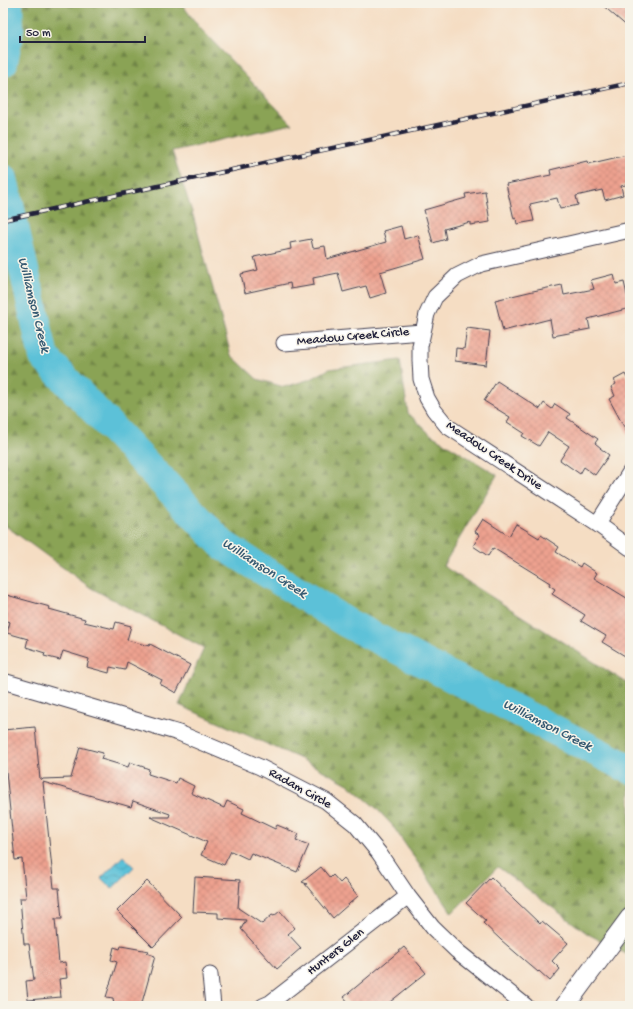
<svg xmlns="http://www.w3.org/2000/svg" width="633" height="1009" font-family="'Gochi Hand',sans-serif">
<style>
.forest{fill:url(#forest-firs);stroke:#566248}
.water{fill:url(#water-waves);stroke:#3e728a}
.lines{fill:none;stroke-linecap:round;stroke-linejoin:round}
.river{stroke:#5bc1d8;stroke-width:30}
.building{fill:url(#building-cross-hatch)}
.minor-casing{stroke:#423e4f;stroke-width:17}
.tertiary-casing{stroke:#423e4f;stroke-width:21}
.minor{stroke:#fff;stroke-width:15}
.tertiary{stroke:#fff;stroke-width:19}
.rail-casing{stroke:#22223b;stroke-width:4.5}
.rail{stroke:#f7f3e8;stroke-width:3;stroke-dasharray:9;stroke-linecap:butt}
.labels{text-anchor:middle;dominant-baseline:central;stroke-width:3;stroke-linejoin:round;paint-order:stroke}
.street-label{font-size:13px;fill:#22223b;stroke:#f7f3e8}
.water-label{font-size:14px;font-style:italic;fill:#365a72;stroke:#f7f3e8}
</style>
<defs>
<pattern id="forest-firs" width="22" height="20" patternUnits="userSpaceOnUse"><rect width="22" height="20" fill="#8aa354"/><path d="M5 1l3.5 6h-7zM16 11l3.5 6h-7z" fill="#708447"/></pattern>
<pattern id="water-waves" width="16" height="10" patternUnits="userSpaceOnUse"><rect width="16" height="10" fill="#5bc1d8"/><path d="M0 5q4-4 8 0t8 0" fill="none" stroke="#4b9cb0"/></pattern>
<pattern id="building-cross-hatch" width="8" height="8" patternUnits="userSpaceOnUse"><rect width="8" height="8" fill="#eda18f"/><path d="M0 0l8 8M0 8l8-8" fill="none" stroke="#cb8a7c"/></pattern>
</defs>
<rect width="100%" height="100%" fill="#f7f3e8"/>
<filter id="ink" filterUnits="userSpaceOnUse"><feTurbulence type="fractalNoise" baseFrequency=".025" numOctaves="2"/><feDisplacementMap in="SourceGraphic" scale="8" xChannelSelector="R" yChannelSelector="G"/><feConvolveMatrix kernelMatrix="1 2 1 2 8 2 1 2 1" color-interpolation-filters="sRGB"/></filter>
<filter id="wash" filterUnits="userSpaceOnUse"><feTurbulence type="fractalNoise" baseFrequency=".012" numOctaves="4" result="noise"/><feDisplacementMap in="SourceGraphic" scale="16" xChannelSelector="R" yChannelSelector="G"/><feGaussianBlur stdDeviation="0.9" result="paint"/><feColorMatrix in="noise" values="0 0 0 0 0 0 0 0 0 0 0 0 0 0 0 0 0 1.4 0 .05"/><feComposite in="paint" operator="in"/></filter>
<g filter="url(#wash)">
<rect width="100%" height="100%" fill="#f5ddc3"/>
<path class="forest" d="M 3,3 L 181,3 L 199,27 L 292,124 L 172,151 L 193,215 L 231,355 L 257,379 L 284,387 L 311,379 L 329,369 L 400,360 L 408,413 L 430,434 L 497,475 L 443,566 L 630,685 L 630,956 L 588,934 L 498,867 L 452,913 L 392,825 L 376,808 L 348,784 L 301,759 L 179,705 L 204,648 L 91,588 L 3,524 Z"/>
<path class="water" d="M 123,856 L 134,867 L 112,889 L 101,878 Z"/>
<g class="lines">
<path class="river" d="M 3,62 L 9,29 L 8,3
M 3,179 L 44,357 L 223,545 L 347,623 L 630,769"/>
</g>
<g id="blocks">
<path class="building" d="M 600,3 L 630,3 L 630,29 Z
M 627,155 L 630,170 L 630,184 L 621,186 L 623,195 L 605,200 L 602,190 L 576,196 L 578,205 L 560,209 L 557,198 L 530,204 L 534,221 L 517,224 L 516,218 L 514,219 L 506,184 L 551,175 L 550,170 L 587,161 L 588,164 Z
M 485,191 L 490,222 L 470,225 L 470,222 L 444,229 L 446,239 L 433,243 L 424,210 L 466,198 L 465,194 Z
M 401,226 L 404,239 L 418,235 L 425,259 L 380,272 L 386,293 L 370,298 L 366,286 L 343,292 L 338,273 L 313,278 L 314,285 L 291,289 L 290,283 L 245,293 L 241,274 L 258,270 L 254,257 L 291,249 L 290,243 L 311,239 L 313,248 L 325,246 L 327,259 L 386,242 L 383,231 Z
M 614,274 L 616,284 L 624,282 L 630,308 L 588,319 L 590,329 L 553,336 L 550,319 L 503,331 L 495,300 L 533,291 L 562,285 L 564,295 L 594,289 L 591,280 Z
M 467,328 L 490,331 L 486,365 L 455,361 L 456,348 L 464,349 Z
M 625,374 L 627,378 L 630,377 L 630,438 L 609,399 L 615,396 L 611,387 L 616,384 L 614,380 Z
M 497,381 L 540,409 L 544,403 L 552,409 L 555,404 L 570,414 L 567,418 L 598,439 L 595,443 L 601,448 L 600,448 L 609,455 L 595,475 L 584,467 L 580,474 L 560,460 L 569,446 L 548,432 L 539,446 L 522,436 L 524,433 L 507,422 L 510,417 L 484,401 Z
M 483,519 L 509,536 L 516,524 L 539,538 L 541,535 L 559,547 L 556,552 L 580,567 L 582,563 L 597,573 L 594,578 L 630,600 L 630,659 L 602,642 L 606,636 L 581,621 L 585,615 L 552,594 L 555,589 L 549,585 L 550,583 L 493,548 L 488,556 L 473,546 L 480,535 L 475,532 Z
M 3,594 L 50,607 L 49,609 L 85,619 L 84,622 L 114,629 L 116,622 L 131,626 L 127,640 L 149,646 L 150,644 L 190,665 L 176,693 L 160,684 L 162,680 L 127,662 L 125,670 L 110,667 L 109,673 L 87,667 L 89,659 L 63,651 L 60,660 L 44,656 L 45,653 L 26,647 L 28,639 L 7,633 L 10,622 L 3,620 Z
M 35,727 L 40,779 L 42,779 L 42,780 L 43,779 L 71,778 L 80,747 L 103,753 L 101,759 L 128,767 L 130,762 L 149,769 L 148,774 L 176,783 L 178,778 L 194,786 L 191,793 L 224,808 L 227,801 L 244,809 L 242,813 L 275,829 L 277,825 L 299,834 L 296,840 L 309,845 L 297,872 L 251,853 L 248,859 L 231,851 L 224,865 L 201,855 L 207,842 L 150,817 L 169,817 L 170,814 L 133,801 L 131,807 L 43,782 L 54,888 L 59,888 L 62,919 L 55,919 L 59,963 L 65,962 L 67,978 L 59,979 L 61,997 L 28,1000 L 26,981 L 34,980 L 29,944 L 24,944 L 20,898 L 26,898 L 22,859 L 15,860 L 3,742 L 3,730 Z
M 321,867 L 330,878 L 333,875 L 340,883 L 344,879 L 358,896 L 333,918 L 305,884 L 307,884 L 302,882 Z
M 195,877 L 240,880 L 238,908 L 262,924 L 272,915 L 274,916 L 280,911 L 295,928 L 288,934 L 301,948 L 277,969 L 241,929 L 246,920 L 218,918 L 218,913 L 193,912 Z
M 491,877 L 540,924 L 542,921 L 568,943 L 552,961 L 560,969 L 550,981 L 539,971 L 538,972 L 501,940 L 483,923 L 486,921 L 466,903 Z
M 147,881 L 182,917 L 153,947 L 117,911 Z
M 121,946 L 149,951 L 146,953 L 155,956 L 141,1006 L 114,1006 L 113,998 L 106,997 L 117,962 L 111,960 L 114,947 L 120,949 Z
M 404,947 L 426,973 L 385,1006 L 351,1006 L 344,997 Z"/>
</g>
</g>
<g filter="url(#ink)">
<use href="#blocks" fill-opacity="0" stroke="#423e4f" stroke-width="1"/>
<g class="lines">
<defs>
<path id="minor" d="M 630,230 L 481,264 L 457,276 L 435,297 L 427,314 L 420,346 L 420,360 L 421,379 L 427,398 L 434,410 L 447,426 L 597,524 L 630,548
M 284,343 L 422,332
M 597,524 L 630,472
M 3,681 L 179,733 L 260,767 L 326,801 L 355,824 L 379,853 L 408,896 L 433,928 L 457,951 L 526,1006
M 210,975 L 213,1006
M 263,1006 L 270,1003 L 408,896"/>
<path id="tertiary" d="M 565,1006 L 630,918"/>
</defs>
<use href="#minor" class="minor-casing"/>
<use href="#tertiary" class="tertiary-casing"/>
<use href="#minor" class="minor"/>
<use href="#tertiary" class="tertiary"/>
<defs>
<path id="rail" d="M 3,220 L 630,83"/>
</defs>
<use href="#rail" class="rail-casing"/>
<use href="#rail" class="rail"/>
</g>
</g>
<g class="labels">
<g class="street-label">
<text transform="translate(353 337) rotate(-5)">Meadow Creek Circle</text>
<text transform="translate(494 456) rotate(34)">Meadow Creek Drive</text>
<text transform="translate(300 789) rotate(29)">Radam Circle</text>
<text transform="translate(336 952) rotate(-38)">Hunters Glen</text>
</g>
<g class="water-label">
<text transform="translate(33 305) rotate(76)">Williamson Creek</text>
<text transform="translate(264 569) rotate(33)">Williamson Creek</text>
<text transform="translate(547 726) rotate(27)">Williamson Creek</text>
</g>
</g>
<rect width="633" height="1009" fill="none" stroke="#f7f3e8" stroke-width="16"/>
<path d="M20 36v6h125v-6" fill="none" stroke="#22223b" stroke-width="2"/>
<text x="26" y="36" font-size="12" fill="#22223b" stroke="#f7f3e8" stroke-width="3" paint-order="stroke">50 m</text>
</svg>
